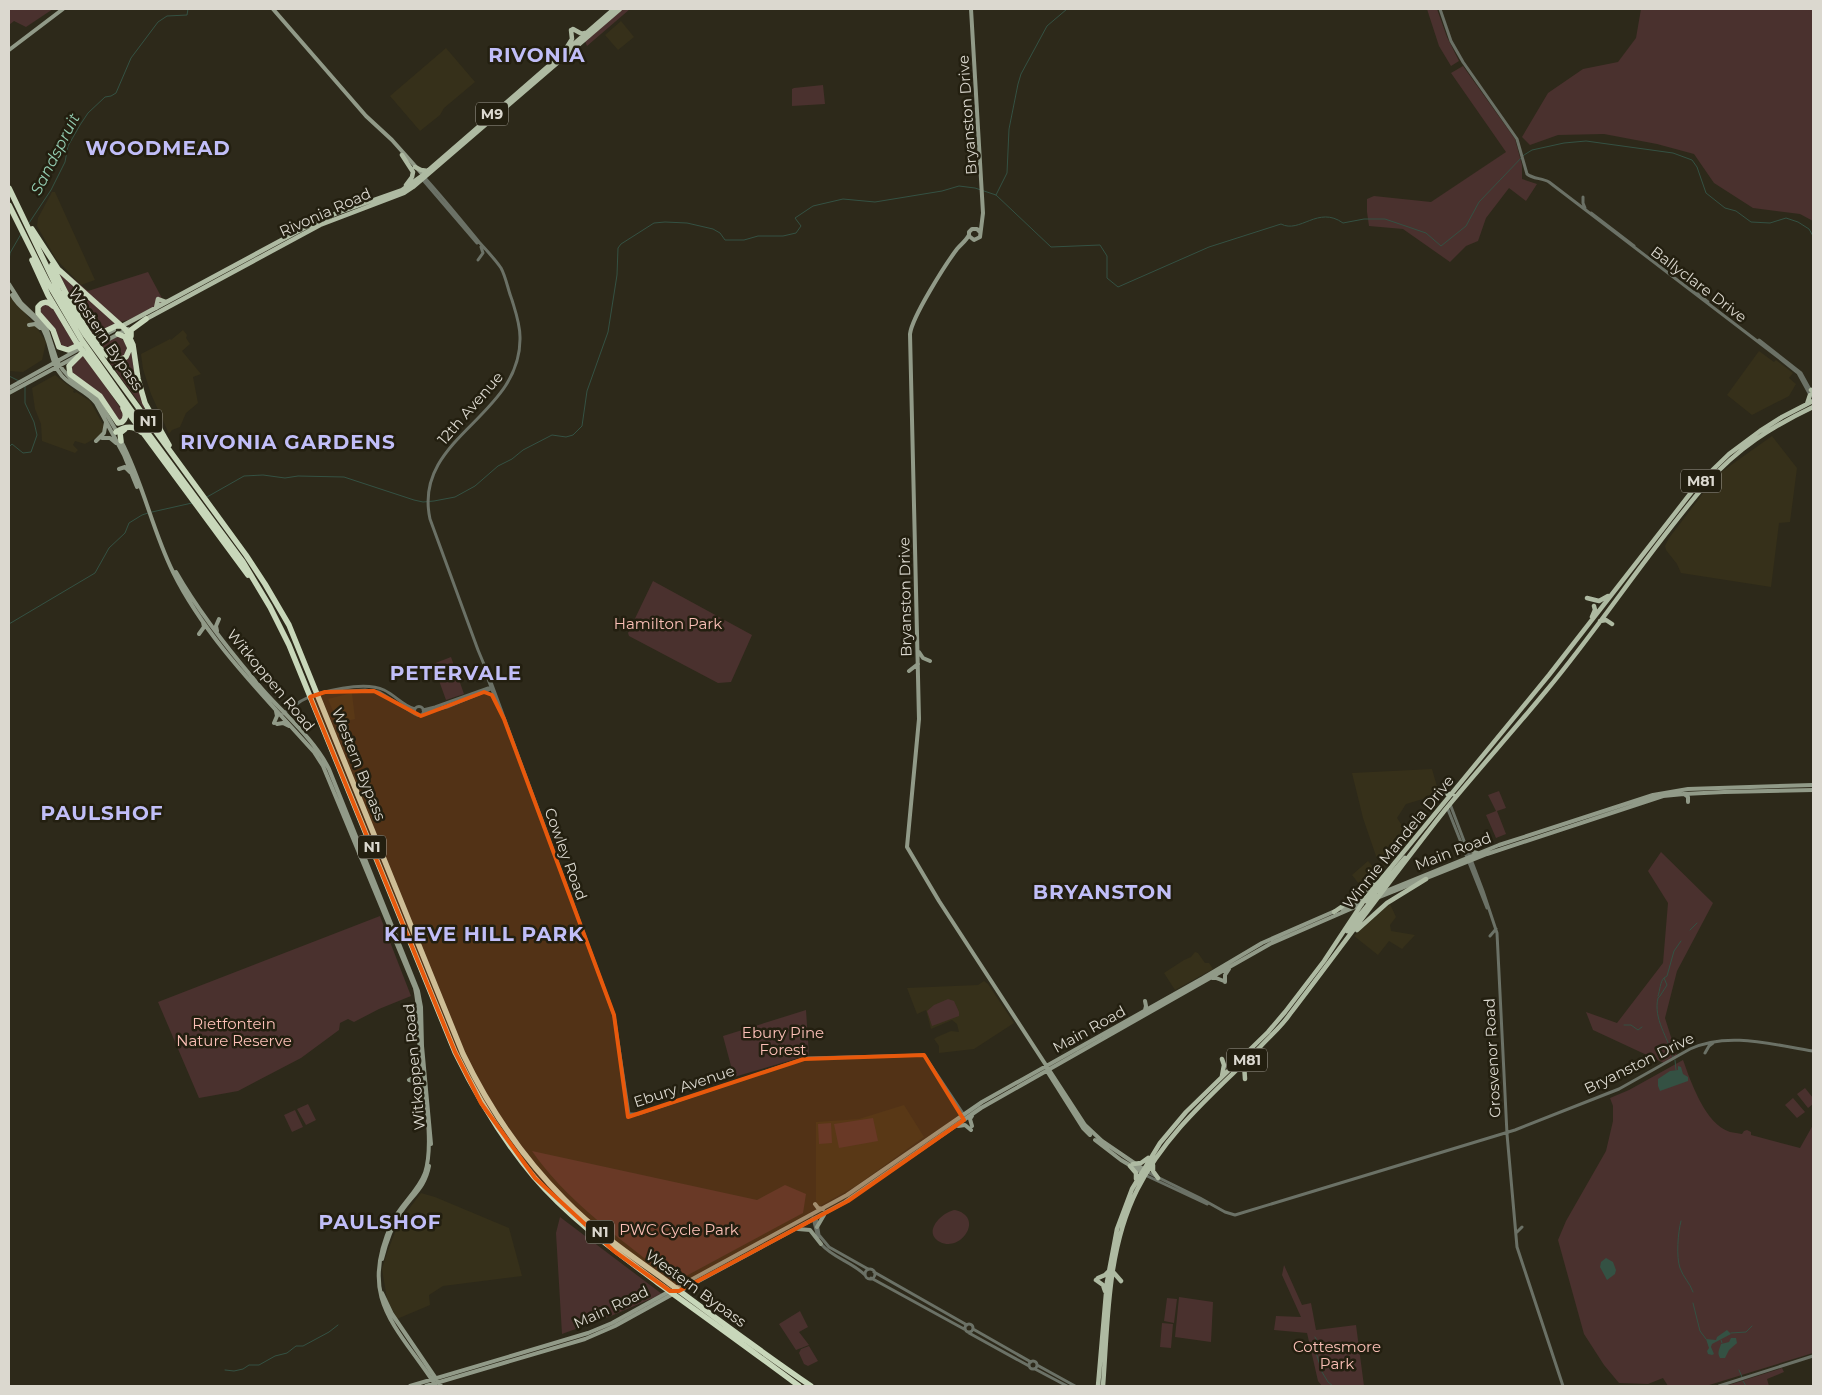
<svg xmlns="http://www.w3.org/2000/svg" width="1822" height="1395" font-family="Montserrat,sans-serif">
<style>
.built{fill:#36301a}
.green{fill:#4a312e}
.water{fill:#345143}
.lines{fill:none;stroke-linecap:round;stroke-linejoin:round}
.stream{stroke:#345143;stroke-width:1}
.tertiary{stroke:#6b7166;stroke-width:3}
.secondary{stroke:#919a88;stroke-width:4}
.primary{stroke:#aebaa2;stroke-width:4.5}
.motorway{stroke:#c8d7ba;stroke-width:5.5}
.marked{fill:#e8590c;fill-opacity:0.2;stroke:#e8590c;stroke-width:4;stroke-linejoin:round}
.labels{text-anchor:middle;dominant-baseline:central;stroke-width:5;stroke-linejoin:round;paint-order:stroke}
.shield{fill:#231f10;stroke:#a4a096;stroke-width:1}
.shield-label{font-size:14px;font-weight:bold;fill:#dbd8cf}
.street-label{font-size:15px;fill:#dbd8cf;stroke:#231f10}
.park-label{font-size:15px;fill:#fcc0b7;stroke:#231f10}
.water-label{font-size:16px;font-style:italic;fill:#93cdb2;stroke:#231f10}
.district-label{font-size:20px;font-weight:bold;letter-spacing:1px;fill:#c1bef8;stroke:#231f10}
</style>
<rect width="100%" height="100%" fill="#2d291a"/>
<path class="built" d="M 621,21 L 634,37 L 618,50 L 605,35 Z
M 446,48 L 475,82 L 444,108 L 440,115 L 420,131 L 390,96 Z
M 52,192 L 55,192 L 95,280 L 81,285 L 56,259 L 37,226 L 38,218 Z
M 9,294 L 35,325 L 46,342 L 42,360 L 23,372 L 9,371 Z
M 183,330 L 187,335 L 186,338 L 190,344 L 182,351 L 201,374 L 193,377 L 198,403 L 186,413 L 180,427 L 172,430 L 169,434 L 151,394 L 143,369 L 141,354 L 170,339 L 171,340 Z
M 1759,351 L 1774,362 L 1776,360 L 1793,373 L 1789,378 L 1796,384 L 1789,396 L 1752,415 L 1727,395 Z
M 55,375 L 74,390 L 73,392 L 75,393 L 76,392 L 90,401 L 104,426 L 103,433 L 99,436 L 85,444 L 75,441 L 73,445 L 78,450 L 75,453 L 42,441 L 41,424 L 35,409 L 32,388 Z
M 1772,436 L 1797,468 L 1790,522 L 1779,523 L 1771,587 L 1681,573 L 1677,564 L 1666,550 L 1665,546 L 1669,538 L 1717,475 Z
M 352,693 L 355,719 L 338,723 L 328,699 Z
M 1432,769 L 1438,790 L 1433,796 L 1406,804 L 1397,818 L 1411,839 L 1385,866 L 1376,856 L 1363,818 L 1352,773 Z
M 1368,861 L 1376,870 L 1359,884 L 1352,875 Z
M 1390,904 L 1396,917 L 1390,925 L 1391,931 L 1415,935 L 1402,949 L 1389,941 L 1378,955 L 1354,936 L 1370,920 Z
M 1195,952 L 1198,953 L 1205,963 L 1209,963 L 1213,969 L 1175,990 L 1164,973 L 1184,960 L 1191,957 Z
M 984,981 L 988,984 L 1014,1023 L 974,1049 L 939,1053 L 939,1046 L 934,1039 L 937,1037 L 951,1031 L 959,1032 L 957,1024 L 952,1020 L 931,1029 L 926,1010 L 917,1014 L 907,988 L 978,985 Z
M 904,1105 L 924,1137 L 856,1186 L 818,1207 L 816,1200 L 816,1122 L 859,1119 Z
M 421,1193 L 435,1197 L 509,1228 L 522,1276 L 443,1286 L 429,1295 L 430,1305 L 397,1319 L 387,1299 L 382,1269 L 387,1253 L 399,1222 Z"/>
<path class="green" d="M 9,9 L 53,9 L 26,27 L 14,21 L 9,25 Z
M 623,9 L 630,9 L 587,46 L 585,41 Z
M 1427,9 L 1437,9 L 1447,37 L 1459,61 L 1451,66 L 1439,46 Z
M 1641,9 L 1813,9 L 1813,221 L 1800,214 L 1753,208 L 1714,183 L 1694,154 L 1657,144 L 1604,134 L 1558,135 L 1530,145 L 1522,137 L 1548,93 L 1583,69 L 1618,62 L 1636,38 Z
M 1463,66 L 1515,139 L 1522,165 L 1522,179 L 1537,184 L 1526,201 L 1509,188 L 1486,218 L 1478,241 L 1466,246 L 1450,262 L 1403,229 L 1369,226 L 1367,212 L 1367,199 L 1374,196 L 1431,202 L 1506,152 L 1451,73 Z
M 823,85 L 825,104 L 792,106 L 792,89 L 794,88 Z
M 55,263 L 88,291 L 148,272 L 164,302 L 128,320 L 120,322 Z
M 58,272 L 116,324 L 93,334 L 77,308 Z
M 42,305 L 51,305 L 76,344 L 68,348 L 62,346 L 40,312 Z
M 118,336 C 125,340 128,346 126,353 L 119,359 L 107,354 L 102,345 Z
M 131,350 L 136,383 L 149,416 L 107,359 L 113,362 L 123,361 Z
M 84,355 L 123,412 L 123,417 L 120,421 L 71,373 L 71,366 Z
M 653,581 L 752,635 L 731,682 L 718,683 L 629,636 L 628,633 Z
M 451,657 L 464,694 L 446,700 L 433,664 Z
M 1499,791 L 1506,808 L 1497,811 L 1506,834 L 1496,838 L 1486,815 L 1496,811 L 1488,795 Z
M 1661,852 L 1713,903 L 1677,971 L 1665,1018 L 1677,1056 L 1664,1063 L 1593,1030 L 1586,1012 L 1617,1023 L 1663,963 L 1668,903 L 1648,871 Z
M 380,916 L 411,996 L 379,1009 L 354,1022 L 348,1019 L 340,1023 L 339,1030 L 301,1058 L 238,1091 L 199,1098 L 158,1002 Z
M 948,999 L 954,1001 L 959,1012 L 959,1016 L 932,1026 L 927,1011 L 934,1005 Z
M 806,1010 L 809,1055 L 734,1077 L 723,1036 Z
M 1683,1060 C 1691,1082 1705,1124 1730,1132 C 1734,1133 1738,1133 1742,1134 L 1744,1131 L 1747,1130 L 1751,1132 L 1751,1135 L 1800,1148 L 1813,1125 L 1813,1353 L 1706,1386 L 1668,1386 L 1663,1378 L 1648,1384 L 1619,1383 L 1604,1365 L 1584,1334 L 1558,1240 L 1566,1221 L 1606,1151 L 1613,1121 L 1613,1106 L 1610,1098 L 1629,1090 Z
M 1805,1088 L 1813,1098 L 1813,1104 L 1808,1108 L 1797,1094 Z
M 1793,1098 L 1805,1112 L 1797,1118 L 1785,1105 Z
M 308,1104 L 316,1120 L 306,1125 L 297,1109 Z
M 295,1110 L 303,1127 L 292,1132 L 284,1115 Z
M 873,1118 L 878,1141 L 839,1148 L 834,1124 Z
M 831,1123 L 832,1143 L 819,1144 L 818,1124 Z
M 532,1151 L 757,1200 L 785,1185 L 806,1194 L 803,1213 L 675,1282 C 627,1244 566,1201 532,1151 Z
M 955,1210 C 985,1217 961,1253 940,1242 C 922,1233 941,1212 955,1210 Z
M 560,1217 L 662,1294 L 611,1316 L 562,1334 L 556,1233 Z
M 1284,1265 L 1302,1305 L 1311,1303 L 1316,1330 L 1356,1325 L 1364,1386 L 1322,1386 L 1318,1381 L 1307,1333 L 1274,1330 L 1276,1316 L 1301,1317 L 1282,1275 Z
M 1179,1297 L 1213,1302 L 1211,1342 L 1175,1337 Z
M 1167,1298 L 1177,1299 L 1174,1323 L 1164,1321 Z
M 800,1311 L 808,1327 L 799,1332 L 809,1345 L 796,1350 L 779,1324 Z
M 1162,1323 L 1173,1324 L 1171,1348 L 1160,1347 Z
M 809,1346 L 818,1361 L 808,1366 L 804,1364 L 799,1353 L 801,1349 Z
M 1782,1368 L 1784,1372 L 1767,1379 L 1769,1386 L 1726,1386 Z"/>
<path class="water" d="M 1678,1066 L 1681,1067 L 1683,1074 L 1688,1077 L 1688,1081 L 1660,1091 L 1658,1086 L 1658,1079 L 1670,1071 L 1678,1070 Z
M 1606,1258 L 1613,1262 L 1616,1270 L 1615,1274 L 1607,1280 L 1600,1267 L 1601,1262 Z
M 1727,1330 L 1731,1334 L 1712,1344 L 1711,1347 L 1714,1354 L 1712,1355 L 1708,1354 L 1707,1351 L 1709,1348 L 1706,1339 L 1716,1340 L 1717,1337 Z
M 1731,1338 L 1736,1338 L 1737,1343 L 1729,1350 L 1725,1358 L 1720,1358 C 1717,1353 1719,1350 1721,1344 L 1729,1342 Z"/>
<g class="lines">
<path class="stream" d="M 996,195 L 1007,173 L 1009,129 L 1018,84 L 1021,74 L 1047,26 L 1067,9
M 29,223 L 51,190 L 65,162 L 68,146 L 80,125 L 88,113 L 105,97 L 111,96 L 116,93 L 131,58 L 158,22 L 167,16 L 187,15 L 188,9
M 9,261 L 10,253 L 21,234
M 9,376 L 19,381
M 9,447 L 12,444 L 23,453 L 31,452 L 37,435 L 34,422 L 25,403 L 25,386
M 207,497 L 244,476 L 263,475 L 285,478 L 298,476 L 344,477 L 414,500 L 423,502 L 434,501 L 455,497 L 475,486 L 498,466 L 512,459 L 523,450 L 552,435 L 566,437 L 573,435 L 582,426 L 587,391 L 608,332 L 617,275 L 618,248 L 621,244 L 654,223 L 665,222 L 687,223 L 713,229 L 720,233 L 725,240 L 744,240 L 758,236 L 783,236 L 796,233 L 801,226 L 795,218 L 813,206 L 843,199 L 875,202 L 942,191 L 959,186 L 975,188 L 996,195 L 1051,247 L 1100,245 L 1107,256 L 1107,278 L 1118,287 L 1209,247 L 1281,224 C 1300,234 1318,205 1343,223 L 1364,219 L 1385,219 L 1426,233 L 1441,246 L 1466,226 L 1479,202 L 1524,155 L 1532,150 L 1564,143 L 1586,141 L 1673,153 L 1692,160 L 1697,167 L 1706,193 L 1725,208 L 1736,211 L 1751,222 L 1770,223 L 1786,218 L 1798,222 L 1809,229 L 1813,236
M 152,512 L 192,503
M 9,624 L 95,573 L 109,548 L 125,533 L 129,523 L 142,515 L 148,513
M 1690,930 L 1697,923
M 1658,996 C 1660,991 1660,981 1664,978
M 1624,1025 L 1631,1025 L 1638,1030 L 1642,1027
M 1673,1057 C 1668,1037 1653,1019 1658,998 L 1660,996 L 1667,985 L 1664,978 L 1667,976 L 1674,951 L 1681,941
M 1675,1060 L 1676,1070
M 1681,1221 C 1678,1232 1676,1257 1680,1268 C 1683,1277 1690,1283 1693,1292
M 1693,1303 L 1700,1331 L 1706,1339
M 1731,1333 L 1746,1332 L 1752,1326
M 1315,1337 L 1318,1342 L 1314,1346 L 1322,1372 L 1328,1382 L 1333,1386
M 1721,1340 L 1722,1343
M 225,1370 L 234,1371 L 243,1369 L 249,1365 L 259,1365 L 275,1356 L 287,1353 L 296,1346 L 303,1346 L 329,1332 L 338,1325
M 1739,1370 L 1742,1377
M 1743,1381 L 1746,1386"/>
<path class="tertiary" d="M 1440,9 L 1451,41 L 1463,62 L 1517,139 L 1527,174 C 1533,179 1542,178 1549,182 L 1778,357 L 1798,373 L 1810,395
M 425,178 C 444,199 461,220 479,242 C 486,250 495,259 501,268 C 506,277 508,290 512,300 C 516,313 520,324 520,337 C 522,417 412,437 430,519 L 478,650
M 423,180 L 477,243
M 1583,197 L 1583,203 L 1585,208
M 1591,213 L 1634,246
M 478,260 L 483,253 L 481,247
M 1695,292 L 1708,302
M 1759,340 L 1801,373 L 1813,395
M 478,650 L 488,674 L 614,1015 L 629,1114 L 638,1114 L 806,1058 L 924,1055 L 964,1115
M 488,679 L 500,711
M 330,692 L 365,690 L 379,692 L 415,714
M 317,694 C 335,689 367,682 384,690 C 395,695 403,706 415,709
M414.5 711a4.5 4.5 0 1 1 9 0a4.5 4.5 0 1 1-9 0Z
M 423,710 L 435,707 L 491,687
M 423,713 L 447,707 L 493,688
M 281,715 L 301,701 L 311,696
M 1450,804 L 1483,891 L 1497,933 L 1507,1134 L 1517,1247 L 1563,1386
M 1447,807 L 1487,908
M 1490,936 L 1496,929
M 1705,1053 L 1709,1046 L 1713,1043
M 1147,1172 L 1200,1198 L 1225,1212 L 1235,1215 L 1515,1130 L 1619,1089 L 1690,1049 C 1728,1031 1774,1045 1813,1051
M 1145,1175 L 1207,1204
M 816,1217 L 819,1235 L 829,1247 L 868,1269
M 813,1218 L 818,1238
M 1517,1232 L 1522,1227
M 821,1244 C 833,1258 852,1262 865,1275
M865 1274a5 5 0 1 1 10 0a5 5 0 1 1-10 0Z
M 874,1272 L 967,1325
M 871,1278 L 964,1329
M965 1328a4 4 0 1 1 8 0a4 4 0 1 1-8 0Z
M 973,1329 L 1031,1362
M 969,1333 L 1029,1366
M1029 1365a4 4 0 1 1 8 0a4 4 0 1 1-8 0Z
M 1037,1365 L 1075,1386
M 1035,1369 L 1067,1386
M 1719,1386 L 1813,1356"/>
<path class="secondary" d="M 273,9 L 366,116 L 392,140 L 424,176
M 971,9 L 983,213 L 980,237 L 974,240 L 969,236 L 969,232 L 972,229 L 977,229 L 980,232
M 9,50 L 63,9
M 969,235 C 966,241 961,244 957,249 C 945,265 912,317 910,334 L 919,719 L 907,847 L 939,901 L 1085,1125 L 1102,1141 L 1146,1171
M 9,284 L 21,303 L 46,327 L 57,361 L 63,370 L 71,379 L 97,398 L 117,432
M 12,295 C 19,309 33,314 41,326 C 52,341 49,362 62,376 C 72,387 87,391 96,403 L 124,455 L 137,487
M 29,325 L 35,324 L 40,328
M 94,341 L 114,330
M 96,346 L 128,329
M 9,388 L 81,348
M 9,393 L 77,356
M 102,438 L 110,438 L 116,443
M 96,441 L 104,433 L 106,422
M 121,441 C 143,482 152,530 173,572 C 206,639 265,697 314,752 L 323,766 L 415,988 C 420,1009 418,1031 420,1052 C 423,1086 435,1142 425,1173 C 418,1192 400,1205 392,1223 C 357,1299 397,1326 436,1386
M 119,469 L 125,467 L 130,472
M 176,572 C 200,614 231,653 263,690 C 285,715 314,739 329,769 L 418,991 L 421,1007 L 422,1046 L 431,1144
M 217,631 L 216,626 L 219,619
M 199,634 L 204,627 L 203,622
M 919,652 L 923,658 L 930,661
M 909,671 L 918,664
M 274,723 L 277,716 L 276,711
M 277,724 L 283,723 L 289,726
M 1684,794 L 1688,797 L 1688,802
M 1465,845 L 1470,851 L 1477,853
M 1381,893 L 1499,845 L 1653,795 L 1688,789 L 1813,785
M 1377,898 L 1487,854 L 1663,796 L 1684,794 L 1724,792 L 1813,790
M 1342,909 L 1365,899
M 1212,978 L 1216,978 L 1224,981
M 1225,982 L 1225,975 L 1229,969
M 1145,1010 L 1146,1006 L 1145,1001
M 1047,1071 L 1083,1128 L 1090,1135
M 409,1080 L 418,1082 L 422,1087
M 409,1080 L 418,1075 L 421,1070
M 958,1126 L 965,1125 L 971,1130
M 972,1126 L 970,1119 L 972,1116
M 1095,1140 L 1121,1160 L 1143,1173
M 815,1204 L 818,1208 L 823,1209
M 380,1220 L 386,1224 L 388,1231
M 380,1220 L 394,1216
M 817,1227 L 824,1215
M 798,1229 L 810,1230 L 821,1244
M 382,1259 C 386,1243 392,1226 401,1212 C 412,1195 425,1188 429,1166
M 676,1288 L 847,1195 L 982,1102 L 1203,978 L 1262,943 L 1335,911
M 680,1291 L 845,1202 L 981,1108 L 1270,944 L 1362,904
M 382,1293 L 392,1314 L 441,1386
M 410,1386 L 588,1333 L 612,1323 L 670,1291
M 426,1386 L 585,1339 L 615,1326 L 673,1294"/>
<path class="primary" d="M 573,29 L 582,34 L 585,33
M 567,47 L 572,39 L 571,30
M 402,155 L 413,172 L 412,177 L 406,185
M 415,167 L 421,170 L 428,171
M 156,308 L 158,299 L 166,302
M 146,319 L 320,225 L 404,193 L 413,187 L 620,9
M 122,326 L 304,228 L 337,213 L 402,190 L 423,175 L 614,9
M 1811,390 L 1813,392
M 1807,404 L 1810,395
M 1587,598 L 1599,601 L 1608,596
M 1592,617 L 1595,610 L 1594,606
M 1600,621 L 1606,620 L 1612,624
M 1442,789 L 1447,794 L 1453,794
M 1366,901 L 1377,891 L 1405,858
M 1334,912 L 1376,883
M 1357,930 L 1387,903 L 1426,879
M 1347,931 L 1367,906 L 1378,896
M 1244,1064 L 1245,1079
M 1222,1076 L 1224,1065 L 1222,1059
M 1133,1164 L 1141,1163 L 1148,1158
M 1153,1165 L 1153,1171 L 1158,1178
M 1130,1166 L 1136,1173 L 1136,1179
M 1114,1273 L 1121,1281
M 1098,1278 L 1105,1275 L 1109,1271
M 1096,1280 L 1103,1285 L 1105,1291
M 1098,1386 L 1107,1282 L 1117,1229 L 1132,1189 L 1160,1143 L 1186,1112 L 1268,1032 L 1285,1012 L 1324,961 L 1365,899 L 1549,675 L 1697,485 L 1729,454 L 1760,431 L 1782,417 L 1813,401
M 1103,1386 C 1108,1321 1107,1250 1137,1190 C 1166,1132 1215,1092 1260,1047 C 1270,1036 1282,1026 1290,1014 C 1342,946 1392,877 1445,810 C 1478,770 1513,731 1546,691 C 1602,624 1649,550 1706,484 C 1738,448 1771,427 1813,407"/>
<path class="motorway" d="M 9,188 L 59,292 L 86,336 L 246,555 L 265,584 L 289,625 L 463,1054 C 489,1108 521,1156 564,1199 C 593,1229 627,1253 661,1277 C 710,1314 760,1351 811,1386
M 9,205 L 47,281 L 81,339 L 136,417 L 243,562 L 270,607 L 289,645 L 455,1052 C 477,1097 502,1139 534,1177 C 570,1219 614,1250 658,1283 C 705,1317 752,1351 799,1386
M 32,229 L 58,269 L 126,330 L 133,345 L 138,379 L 145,403 L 169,445
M 32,260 L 48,295 L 76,342 L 248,575
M 52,265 C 62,286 95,356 117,361 L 126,357 L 130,348 L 125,337 L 118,334
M 53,306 C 48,301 42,301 38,307 L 38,313 L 53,330 L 59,347 L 68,350 L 81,344
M 131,336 L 131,330 L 146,319
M 91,338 L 116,326 L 122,326
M 81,354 L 69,366 L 70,374 L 100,396 L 118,423 L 122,422 C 127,418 126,413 123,408
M 116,432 C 125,426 133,425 141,432
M 121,441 L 120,433 L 125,429"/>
</g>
<path class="marked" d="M 374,691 L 421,716 L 484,692 L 492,695 L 504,719 L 614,1015 L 628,1117 L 804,1059 L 924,1055 L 964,1120 L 848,1201 L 679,1291 L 670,1291 L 614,1251 L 535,1178 L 481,1103 L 455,1052 L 310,697 L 325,692 Z"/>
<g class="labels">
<g class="shield">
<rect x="476" y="102.5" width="32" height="23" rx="4"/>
<rect x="134" y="409.5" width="28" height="23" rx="4"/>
<rect x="1681" y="469.5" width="40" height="23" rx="4"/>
<rect x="358" y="835.5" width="28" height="23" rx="4"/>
<rect x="1227" y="1048.5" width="40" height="23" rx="4"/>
<rect x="586" y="1220.5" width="28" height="23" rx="4"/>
</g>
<g class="shield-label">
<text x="492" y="114">M9</text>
<text x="148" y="421">N1</text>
<text x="1701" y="481">M81</text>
<text x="372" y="847">N1</text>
<text x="1247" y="1060">M81</text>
<text x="600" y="1232">N1</text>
</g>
<g class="street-label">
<text transform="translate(967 115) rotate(-94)">Bryanston Drive</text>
<text transform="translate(325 212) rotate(-24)">Rivonia Road</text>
<text transform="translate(1699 284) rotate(37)">Ballyclare Drive</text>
<text transform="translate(106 339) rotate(56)">Western Bypass</text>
<text transform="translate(470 408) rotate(-49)">12th Avenue</text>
<text transform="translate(905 597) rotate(-91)">Bryanston Drive</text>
<text transform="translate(271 680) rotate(50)">Witkoppen Road</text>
<text transform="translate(359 764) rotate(68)">Western Bypass</text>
<text transform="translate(1398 842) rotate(-51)">Winnie Mandela Drive</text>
<text transform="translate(1453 851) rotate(-21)">Main Road</text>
<text transform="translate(566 854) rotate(70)">Cowley Road</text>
<text transform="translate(1089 1029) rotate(-29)">Main Road</text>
<text transform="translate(1492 1058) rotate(-93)">Grosvenor Road</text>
<text transform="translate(1639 1063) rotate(-26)">Bryanston Drive</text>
<text transform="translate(414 1067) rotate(-95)">Witkoppen Road</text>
<text transform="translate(684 1086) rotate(-18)">Ebury Avenue</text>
<text transform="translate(696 1288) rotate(36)">Western Bypass</text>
<text transform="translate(611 1307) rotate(-25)">Main Road</text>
</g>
<g class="park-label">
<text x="668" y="623">Hamilton Park</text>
<text x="234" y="1023">Rietfontein<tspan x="234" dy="17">Nature Reserve</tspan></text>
<text x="783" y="1032">Ebury Pine<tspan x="783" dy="17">Forest</tspan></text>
<text x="679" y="1229">PWC Cycle Park</text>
<text x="1337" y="1346">Cottesmore<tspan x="1337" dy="17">Park</tspan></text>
</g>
<g class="water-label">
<text transform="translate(55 154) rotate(-63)">Sandspruit</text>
</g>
<g class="district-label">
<text x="537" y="55">RIVONIA</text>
<text x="158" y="148">WOODMEAD</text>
<text x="288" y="442">RIVONIA GARDENS</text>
<text x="456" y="673">PETERVALE</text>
<text x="102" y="813">PAULSHOF</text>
<text x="1103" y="892">BRYANSTON</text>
<text x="484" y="934">KLEVE HILL PARK</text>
<text x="380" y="1222">PAULSHOF</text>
</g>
</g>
<rect width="1822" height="1395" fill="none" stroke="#dbd8cf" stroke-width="20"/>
</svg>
